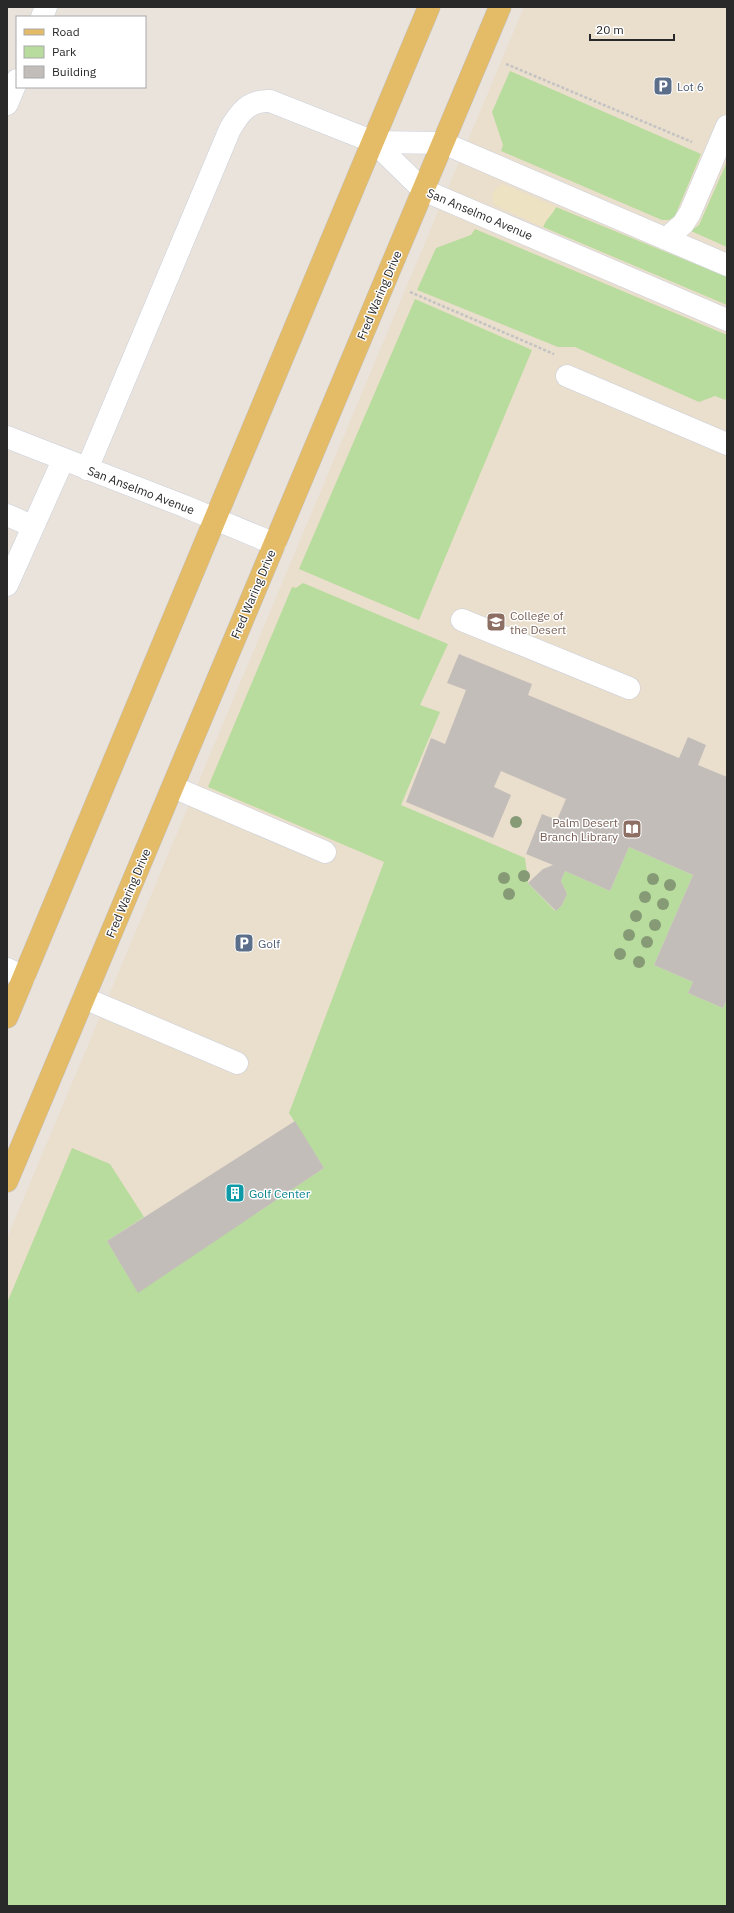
<svg xmlns="http://www.w3.org/2000/svg" width="734" height="1913" font-family="'IBM Plex Sans',sans-serif">
<style>
.education{fill:#eadecd}
.green{fill:#b8dc9d}
.sand{fill:#ede2c1}
.building{fill:#c2bdb9}
.lines{fill:none;stroke-linecap:round;stroke-linejoin:round}
.minor-casing{stroke:#cacfda;stroke-width:23}
.major-casing{stroke:#c3c3c3;stroke-width:23}
.path{stroke:#c3c3c3;stroke-width:2.5;stroke-dasharray:3 2;stroke-linecap:butt}
.minor{stroke:#fff;stroke-width:22}
.major{stroke:#e4bb67;stroke-width:22}
.tree{fill:#859a75}
.labels{text-anchor:middle;dominant-baseline:central;stroke-width:3;stroke-linejoin:round;paint-order:stroke}
.service-label{font-size:12px;fill:#4e5e75;stroke:#fff;text-anchor:start}
.street-label{font-size:12px;fill:#292929;stroke:#fff}
.education-label{font-size:12px;fill:#785e54;stroke:#fff;text-anchor:start}
.culture-label{font-size:12px;fill:#0d838f;stroke:#fff;text-anchor:start}
</style>
<rect width="100%" height="100%" fill="#eae3dc"/>
<path class="education" d="M 524,7 L 727,7 L 727,1906 L 7,1906 L 7,1238 Z"/>
<path class="green" d="M 510,71 L 701,154 L 675,216 L 669,220 L 662,220 L 501,151 L 503,145 L 492,112 Z
M 726,164 L 727,164 L 727,247 L 691,231 L 699,225 Z
M 556,207 L 727,277 L 727,305 L 543,227 C 546,219 552,215 556,207 Z
M 475,229 L 727,335 L 727,396 L 725,400 L 715,396 L 699,402 L 575,347 L 558,347 L 417,290 L 436,248 L 471,235 Z
M 415,299 L 532,350 L 419,620 L 299,569 Z
M 303,583 L 448,644 L 420,705 L 440,712 L 401,805 L 525,858 L 528,883 L 555,911 L 562,905 L 567,894 L 561,881 L 565,871 L 610,891 L 629,847 L 693,875 L 654,965 L 693,982 L 688,993 L 723,1008 L 727,999 L 727,1906 L 7,1906 L 7,1303 L 72,1148 L 110,1164 L 144,1217 L 107,1241 L 138,1292 L 324,1168 L 289,1113 L 384,862 L 208,787 L 292,587 L 296,588 Z"/>
<path class="sand" d="M 502,184 L 556,207 C 552,215 546,219 543,227 L 495,205 C 489,195 493,190 502,184 Z"/>
<path class="building" d="M 459,654 L 532,684 L 528,695 L 679,758 L 688,737 L 706,745 L 698,765 L 727,777 L 727,999 L 723,1008 L 688,993 L 693,982 L 654,965 L 693,875 L 629,847 L 610,891 L 565,871 L 561,881 L 567,894 L 562,905 L 556,911 L 528,883 L 543,869 L 553,865 L 526,854 L 542,814 L 557,820 L 566,799 L 501,771 L 494,787 L 511,795 L 493,838 L 406,802 L 431,738 L 445,744 L 466,690 L 447,683 Z
M 295,1121 L 324,1168 L 138,1293 L 107,1241 Z"/>
<g class="lines">
<defs>
<path id="minor" d="M 42,17 L 46,7
M 7,104 L 17,80
M 374,142 L 423,190 L 727,320
M 666,239 L 683,224 L 690,213 L 727,126
M 567,376 L 727,444
M 7,437 L 184,506 L 275,544
M 87,469 L 230,129 C 240,112 249,100 270,101 L 374,142 L 443,143 L 727,265
M 7,515 L 32,526
M 7,585 L 63,460
M 462,620 L 629,688
M 173,787 L 325,852
M 7,969 L 24,977
M 84,998 L 237,1063"/>
<path id="major" d="M 7,1017 L 429,7
M 7,1181 L 500,7"/>
</defs>
<use href="#minor" class="minor-casing"/>
<use href="#major" class="major-casing"/>
<path class="path" d="M 506,64 L 692,142
M 410,292 L 554,354"/>
<use href="#minor" class="minor"/>
<use href="#major" class="major"/>
</g>
<g class="tree">
<circle cx="516" cy="822" r="6"/>
<circle cx="524" cy="876" r="6"/>
<circle cx="504" cy="878" r="6"/>
<circle cx="653" cy="879" r="6"/>
<circle cx="670" cy="885" r="6"/>
<circle cx="509" cy="894" r="6"/>
<circle cx="645" cy="897" r="6"/>
<circle cx="663" cy="904" r="6"/>
<circle cx="636" cy="916" r="6"/>
<circle cx="655" cy="925" r="6"/>
<circle cx="629" cy="935" r="6"/>
<circle cx="647" cy="942" r="6"/>
<circle cx="620" cy="954" r="6"/>
<circle cx="639" cy="962" r="6"/>
</g>
<defs>
<symbol id="parking-square" viewBox="-11 -11 22 22"><rect x="-9" y="-9" width="18" height="18" rx="4" fill="#5c6f8a" stroke="#fff"/><path d="M-3.5-5.5H1a3.5 3.5 0 0 1 0 7H-1V5.5H-3.5ZM-1-3.4V-.6H.8a1.4 1.4 0 0 0 0-2.8Z" fill="#fff"/></symbol>
<symbol id="university-square" viewBox="-11 -11 22 22"><rect x="-9" y="-9" width="18" height="18" rx="4" fill="#8d6e63" stroke="#fff"/><path d="M0-5L7-2L0 1L-7-2ZM-4 1L0 2.5L4 1V4Q0 6-4 4Z" fill="#fff"/></symbol>
<symbol id="library-square" viewBox="-11 -11 22 22"><rect x="-9" y="-9" width="18" height="18" rx="4" fill="#8d6e63" stroke="#fff"/><path d="M-6-4Q-3-5.5-.7-3.5V5Q-3 3-6 4ZM6-4Q3-5.5 .7-3.5V5Q3 3 6 4Z" fill="#fff"/></symbol>
<symbol id="building-square" viewBox="-11 -11 22 22"><rect x="-9" y="-9" width="18" height="18" rx="4" fill="#0f9aa8" stroke="#fff"/><path d="M-4-6H4V6H1V3H-1V6H-4ZM-2.5-4.3h1.7v1.8h-1.7ZM.8-4.3h1.7v1.8H.8ZM-2.5-1h1.7V.8h-1.7ZM.8-1h1.7V.8H.8Z" fill="#fff"/></symbol>
</defs>
<g fill-rule="evenodd">
<use href="#parking-square" x="652" y="75" width="22" height="22"/>
<use href="#university-square" x="485" y="611" width="22" height="22"/>
<use href="#library-square" x="621" y="818" width="22" height="22"/>
<use href="#parking-square" x="233" y="932" width="22" height="22"/>
<use href="#building-square" x="224" y="1182" width="22" height="22"/>
</g>
<g class="labels">
<g class="service-label">
<text x="677" y="86">Lot 6</text>
<text x="258" y="943">Golf</text>
</g>
<g class="street-label">
<text transform="translate(480 214) rotate(23)">San Anselmo Avenue</text>
<text transform="translate(379 295) rotate(-67)">Fred Waring Drive</text>
<text transform="translate(141 490) rotate(21)">San Anselmo Avenue</text>
<text transform="translate(253 594) rotate(-67)">Fred Waring Drive</text>
<text transform="translate(128 893) rotate(-67)">Fred Waring Drive</text>
</g>
<g class="education-label">
<text x="510" y="615">College of<tspan x="510" dy="14">the Desert</tspan></text>
<text x="618" y="822" text-anchor="end">Palm Desert<tspan x="618" dy="14">Branch Library</tspan></text>
</g>
<g class="culture-label">
<text x="249" y="1193">Golf Center</text>
</g>
</g>
<rect width="734" height="1913" fill="none" stroke="#292929" stroke-width="16"/>
<rect x="16" y="16" width="130" height="72" fill="#ffffff" stroke="#a9a9a9"/>
<rect x="24" y="29" width="20" height="6" fill="#e4bb67" stroke="#a9a9a9"/>
<text x="52" y="36" font-size="12" fill="#292929">Road</text>
<rect x="24" y="46" width="20" height="12" fill="#b8dc9d" stroke="#a9a9a9"/>
<text x="52" y="56" font-size="12" fill="#292929">Park</text>
<rect x="24" y="66" width="20" height="12" fill="#c2bdb9" stroke="#a9a9a9"/>
<text x="52" y="76" font-size="12" fill="#292929">Building</text>
<path d="M590 34v6h84v-6" fill="none" stroke="#292929" stroke-width="2"/>
<text x="596" y="34" font-size="12" fill="#292929" stroke="#ffffff" stroke-width="3" paint-order="stroke">20 m</text>
</svg>
